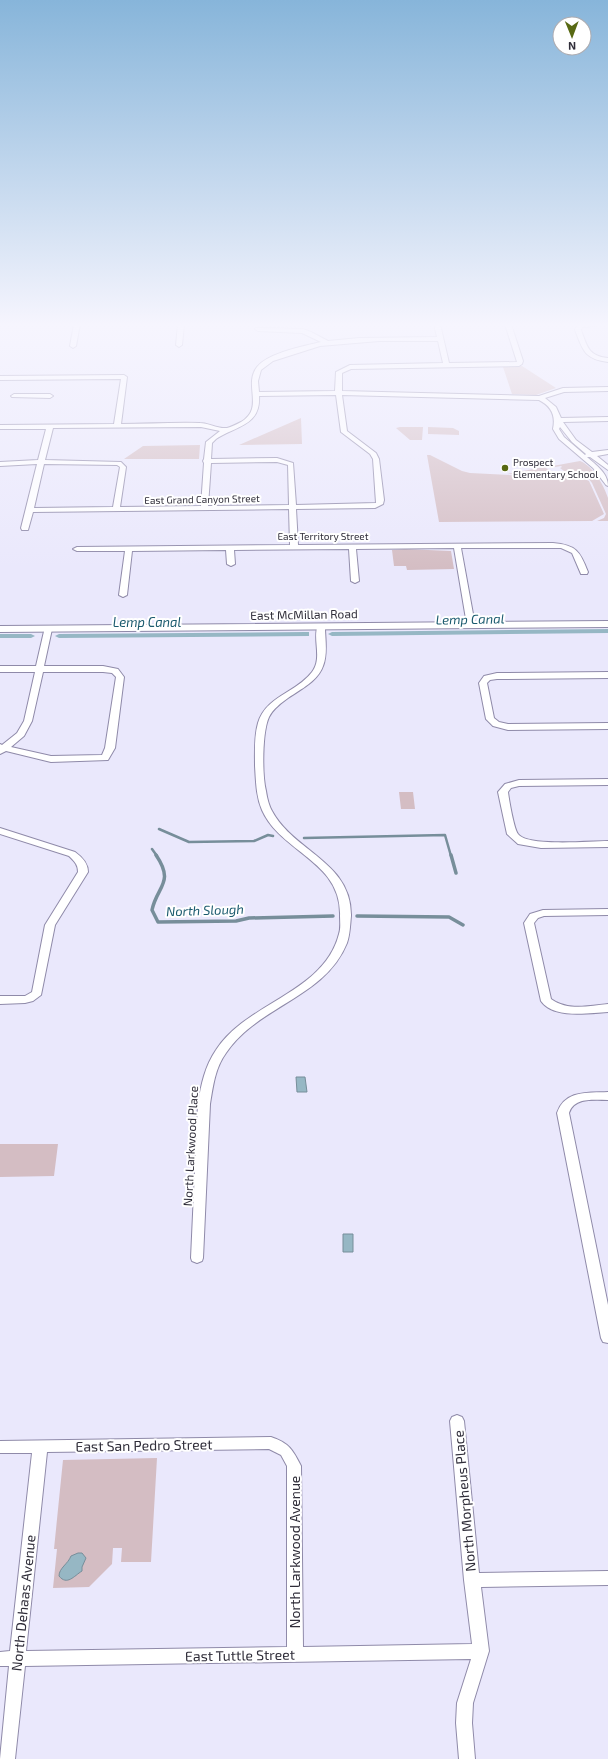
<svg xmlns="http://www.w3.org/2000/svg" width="608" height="1759" font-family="'Exo 2',sans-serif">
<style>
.green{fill:#d4bdc3}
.water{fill:#96b7c4;stroke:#778e9a}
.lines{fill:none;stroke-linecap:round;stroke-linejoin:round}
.stream-far1{stroke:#778e9a;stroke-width:2.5}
.stream{stroke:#778e9a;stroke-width:3.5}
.canal{fill:#96b7c4;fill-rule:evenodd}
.minor-casing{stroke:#8f8aa9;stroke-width:2}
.major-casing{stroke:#8f8aa9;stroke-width:2}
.minor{fill:#fff;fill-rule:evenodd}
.major{fill:#fff;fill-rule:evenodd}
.poi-dot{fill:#586913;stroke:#fff;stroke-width:1.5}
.labels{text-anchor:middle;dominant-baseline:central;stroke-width:4;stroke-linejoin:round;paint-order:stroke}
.far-poi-label{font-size:10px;fill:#2f2d39;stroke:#fff;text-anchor:start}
.far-street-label{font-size:10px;fill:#2f2d39;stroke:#fff}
.street-label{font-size:12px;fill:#2f2d39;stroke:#fff}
.water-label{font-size:13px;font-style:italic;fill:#1a5a6e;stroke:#fff}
.near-street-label{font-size:14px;fill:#2f2d39;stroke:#fff}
</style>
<rect width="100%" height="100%" fill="#eae8fc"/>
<path class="green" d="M 522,366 L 556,388 L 536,395 L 512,394 L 503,367 Z
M 301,418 L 302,444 L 239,445 Z
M 400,427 L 423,427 L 422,440 L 410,440 L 396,428 Z
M 428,427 L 453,428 L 459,431 L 459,435 L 428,434 Z
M 200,445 L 199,459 L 124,459 L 143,446 Z
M 427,455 L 430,455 L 462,471 L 470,473 L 585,479 L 589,481 L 604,514 L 592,521 L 439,522 Z
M 580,461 C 593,466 604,485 608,498 C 608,505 608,514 608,521 L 597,521 L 604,518 L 606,514 L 592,483 L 588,478 L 507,474 L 544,467 L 559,475 L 568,474 L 560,468 L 562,467 L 561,466 L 549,468 L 547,467 Z
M 405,549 L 451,551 L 454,569 L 407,570 L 406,566 L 394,566 L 392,550 Z
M 399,792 L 413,792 L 415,809 L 401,809 Z
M 0,1144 L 58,1144 L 54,1176 L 0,1177 Z
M 157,1458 L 151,1562 L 121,1562 L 122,1548 L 113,1548 L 112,1564 L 89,1587 L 53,1588 L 57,1549 L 54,1549 L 63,1460 Z"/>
<path class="water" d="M 296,1077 L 305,1077 L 307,1092 L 297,1092 Z
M 343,1234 L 353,1234 L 353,1252 L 343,1252 Z
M 78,1553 L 82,1553 L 86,1558 L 82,1567 L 82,1571 C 74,1576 67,1586 59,1576 C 59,1568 68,1564 71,1556 Z"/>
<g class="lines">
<path class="stream-far1" d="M 159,829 L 189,842 L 254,841 L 268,835 L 273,836
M 304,838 L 445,835 L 451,856
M 152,849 L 157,856"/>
<path class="stream" d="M 156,855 C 175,883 157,886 152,910 L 158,922 L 236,921 L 249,918 L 333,916
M 451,855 L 456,873
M 357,916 L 449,917 L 463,925"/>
<path class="canal" d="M 608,629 L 608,633 L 332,636 L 328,634 L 332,632 Z
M 306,632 L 309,632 L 309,636 L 59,638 L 55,636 L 59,634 Z
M 0,634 L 31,634 L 35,636 L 31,638 L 0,638 Z"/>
<defs>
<path id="minor" d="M 74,324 L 80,324 L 76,346 L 73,348 L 70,346 Z
M 178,324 L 184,324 L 182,345 L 179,347 L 176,345 Z
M 434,324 L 440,324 L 449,363 L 517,362 L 505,324 L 511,324 L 523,361 L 522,364 L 519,366 L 351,369 L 342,373 L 342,391 L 539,396 L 563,388 L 608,387 L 608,391 L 564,392 L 545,398 L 556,407 L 561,418 L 608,417 L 608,421 L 563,422 L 576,440 L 592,452 L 608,450 L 608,454 L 597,456 L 608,465 L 608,470 L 590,457 L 587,457 C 596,465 608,473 608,486 L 606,485 L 593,468 L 559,439 L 553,429 C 556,415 551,406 539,400 L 342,395 L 347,431 L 376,453 L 379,459 L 384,500 L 383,504 L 375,508 L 296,509 L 298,545 L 553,543 C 576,545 580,551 588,572 L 587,574 L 581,574 L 572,553 L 561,548 L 461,548 L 475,625 L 471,627 L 467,625 L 454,548 L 356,549 L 359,581 L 355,583 L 351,581 L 349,549 L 234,550 L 235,564 L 231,566 L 227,564 L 226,550 L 132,551 L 127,595 L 123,597 L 119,595 L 125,551 L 77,551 L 73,549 L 77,547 L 290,545 L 289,509 L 33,512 L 28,530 L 22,530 L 21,528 L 37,464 L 0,466 L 0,462 L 38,460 L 46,429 L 0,429 L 0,425 L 114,424 L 121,379 L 0,380 L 0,376 L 124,375 L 127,377 L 121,424 C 147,424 174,422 200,423 C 208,423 218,429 227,428 C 231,427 237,424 241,422 C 265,408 243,385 257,367 C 268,353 304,346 321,342 L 302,333 L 258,331 L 255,329 L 256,328 L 303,329 L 311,332 L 328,341 L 359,338 L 437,337 ZM 379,341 L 438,341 L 443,363 L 350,365 L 336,372 L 335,391 L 259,392 L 258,381 L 261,370 L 273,361 L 320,346 ZM 336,395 L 341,432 L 370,454 L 373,459 L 376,503 L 296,505 L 293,463 L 277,458 L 211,459 L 212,443 L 216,439 C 235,426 261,426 259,396 ZM 201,427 L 220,431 L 206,442 L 204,459 L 203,461 L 204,463 L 201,506 L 120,507 L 126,467 L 121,462 L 45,460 L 53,428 ZM 560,427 L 572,442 L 586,454 L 585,455 L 564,437 L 559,429 ZM 277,462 L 288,465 L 289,505 L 208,506 L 211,463 ZM 44,464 L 117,465 L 120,467 L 113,507 L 34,508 Z
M 577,324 L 598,324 L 595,326 L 582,327 L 581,330 C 587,346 588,356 608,358 L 608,362 C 584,359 583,350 575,330 Z
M 14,394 L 50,394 L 53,396 L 50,398 L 12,397 L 11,396 Z
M 318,625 L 324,625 L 325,627 C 325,639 328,654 323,666 C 318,681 301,689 288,698 C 281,703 273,709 269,717 C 262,732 262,775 266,791 C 267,798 269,806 272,811 C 294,852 352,862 351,916 C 350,926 350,934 347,943 C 325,998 257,1006 226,1053 C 215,1068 213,1086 210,1104 L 203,1258 L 202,1261 L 197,1263 L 192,1261 L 191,1258 L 198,1104 C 201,1085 205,1066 216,1050 C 247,1002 324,993 339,934 C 341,928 340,922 340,916 C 342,861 281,853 262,810 C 256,796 256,781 255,766 C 255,752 254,737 258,723 C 266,696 296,693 312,672 C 323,658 312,639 318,625 Z
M 45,627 L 51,627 L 52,629 L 44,666 L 103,666 L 118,669 L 124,677 L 115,748 L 108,760 L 51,762 L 6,751 L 0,754 L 0,744 L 2,745 L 17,733 L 24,721 L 35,672 L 0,672 L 0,666 L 36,666 ZM 43,672 L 103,672 L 112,673 L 116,677 L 105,748 L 102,755 L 51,756 L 11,747 L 24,736 L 32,721 Z
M 608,672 L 608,678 L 497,679 L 490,680 L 487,683 L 494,718 L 499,722 L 508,724 L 608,723 L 608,729 L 508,730 L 493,726 L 486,719 L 479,683 L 484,676 L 497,673 Z
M 608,779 L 608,785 L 519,786 L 511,788 L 508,792 C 509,800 514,829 518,834 C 528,847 590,841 608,841 L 608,847 L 541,848 L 518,844 L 507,834 L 498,792 L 505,784 L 519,780 Z
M 0,828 L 75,852 C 82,857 88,863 88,872 L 55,925 L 41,995 L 33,1001 L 25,1003 L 0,1004 L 0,996 L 25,996 L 32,992 L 45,925 L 78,872 C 78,864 74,861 69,856 L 0,834 Z
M 608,909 L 608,915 L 544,916 L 538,918 L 534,923 L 551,999 C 567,1011 589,1006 608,1004 L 608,1012 C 589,1013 553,1019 541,1001 L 524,923 L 530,914 L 543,910 Z
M 608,1092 L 608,1100 C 594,1100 574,1097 569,1113 L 608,1305 L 608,1343 L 603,1342 L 601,1338 L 557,1113 C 565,1090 587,1093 608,1092 Z
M 457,1415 L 462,1417 L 464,1421 L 479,1573 L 608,1571 L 608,1585 L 481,1587 L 489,1651 L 473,1703 L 472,1723 L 475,1759 L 459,1759 L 456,1723 L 457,1703 L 471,1659 L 25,1666 L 15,1759 L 0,1759 L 9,1666 L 0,1666 L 0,1652 L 10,1651 L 32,1453 L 0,1453 L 0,1441 L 271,1437 C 289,1443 293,1450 301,1466 L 303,1647 L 472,1644 L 464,1580 L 450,1421 L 452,1417 ZM 269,1449 L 281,1455 L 287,1466 L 287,1647 L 26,1651 L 47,1452 Z"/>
<path id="major" d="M 608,621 L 608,627 L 0,632 L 0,626 Z"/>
</defs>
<use href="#minor" class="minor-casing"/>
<use href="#major" class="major-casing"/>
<use href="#minor" class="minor"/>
<use href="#major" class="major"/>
</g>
<linearGradient id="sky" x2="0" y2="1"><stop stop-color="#87b5da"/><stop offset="0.57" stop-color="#f6f5fe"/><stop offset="1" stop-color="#f6f5fe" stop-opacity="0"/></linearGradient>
<rect width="608" height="570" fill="url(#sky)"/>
<circle class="poi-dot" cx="505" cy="468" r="4"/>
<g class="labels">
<g class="far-poi-label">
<text x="513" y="462">Prospect<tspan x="513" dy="12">Elementary School</tspan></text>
</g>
<g class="far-street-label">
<text transform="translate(202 499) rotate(-1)">East Grand Canyon Street</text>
<text x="323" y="536">East Territory Street</text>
</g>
<g class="street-label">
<text transform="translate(304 614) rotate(-1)">East McMillan Road</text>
<text transform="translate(190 1146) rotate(-87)">North Larkwood Place</text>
</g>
<g class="water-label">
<text transform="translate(470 619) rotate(-1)">Lemp Canal</text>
<text x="147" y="622">Lemp Canal</text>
<text transform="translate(205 910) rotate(-2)">North Slough</text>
</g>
<g class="near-street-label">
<text transform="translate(144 1445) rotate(-1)">East San Pedro Street</text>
<text transform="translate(464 1501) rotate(-95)">North Morpheus Place</text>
<text transform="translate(294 1552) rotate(-90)">North Larkwood Avenue</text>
<text transform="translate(23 1603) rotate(-84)">North Dehaas Avenue</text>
<text transform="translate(240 1655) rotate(-1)">East Tuttle Street</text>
</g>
</g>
<g transform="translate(572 36) rotate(179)"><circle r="19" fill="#ffffff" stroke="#acabb0"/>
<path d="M0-3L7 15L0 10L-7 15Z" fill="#586913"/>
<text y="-6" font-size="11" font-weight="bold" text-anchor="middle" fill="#2f2d39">N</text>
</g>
</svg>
